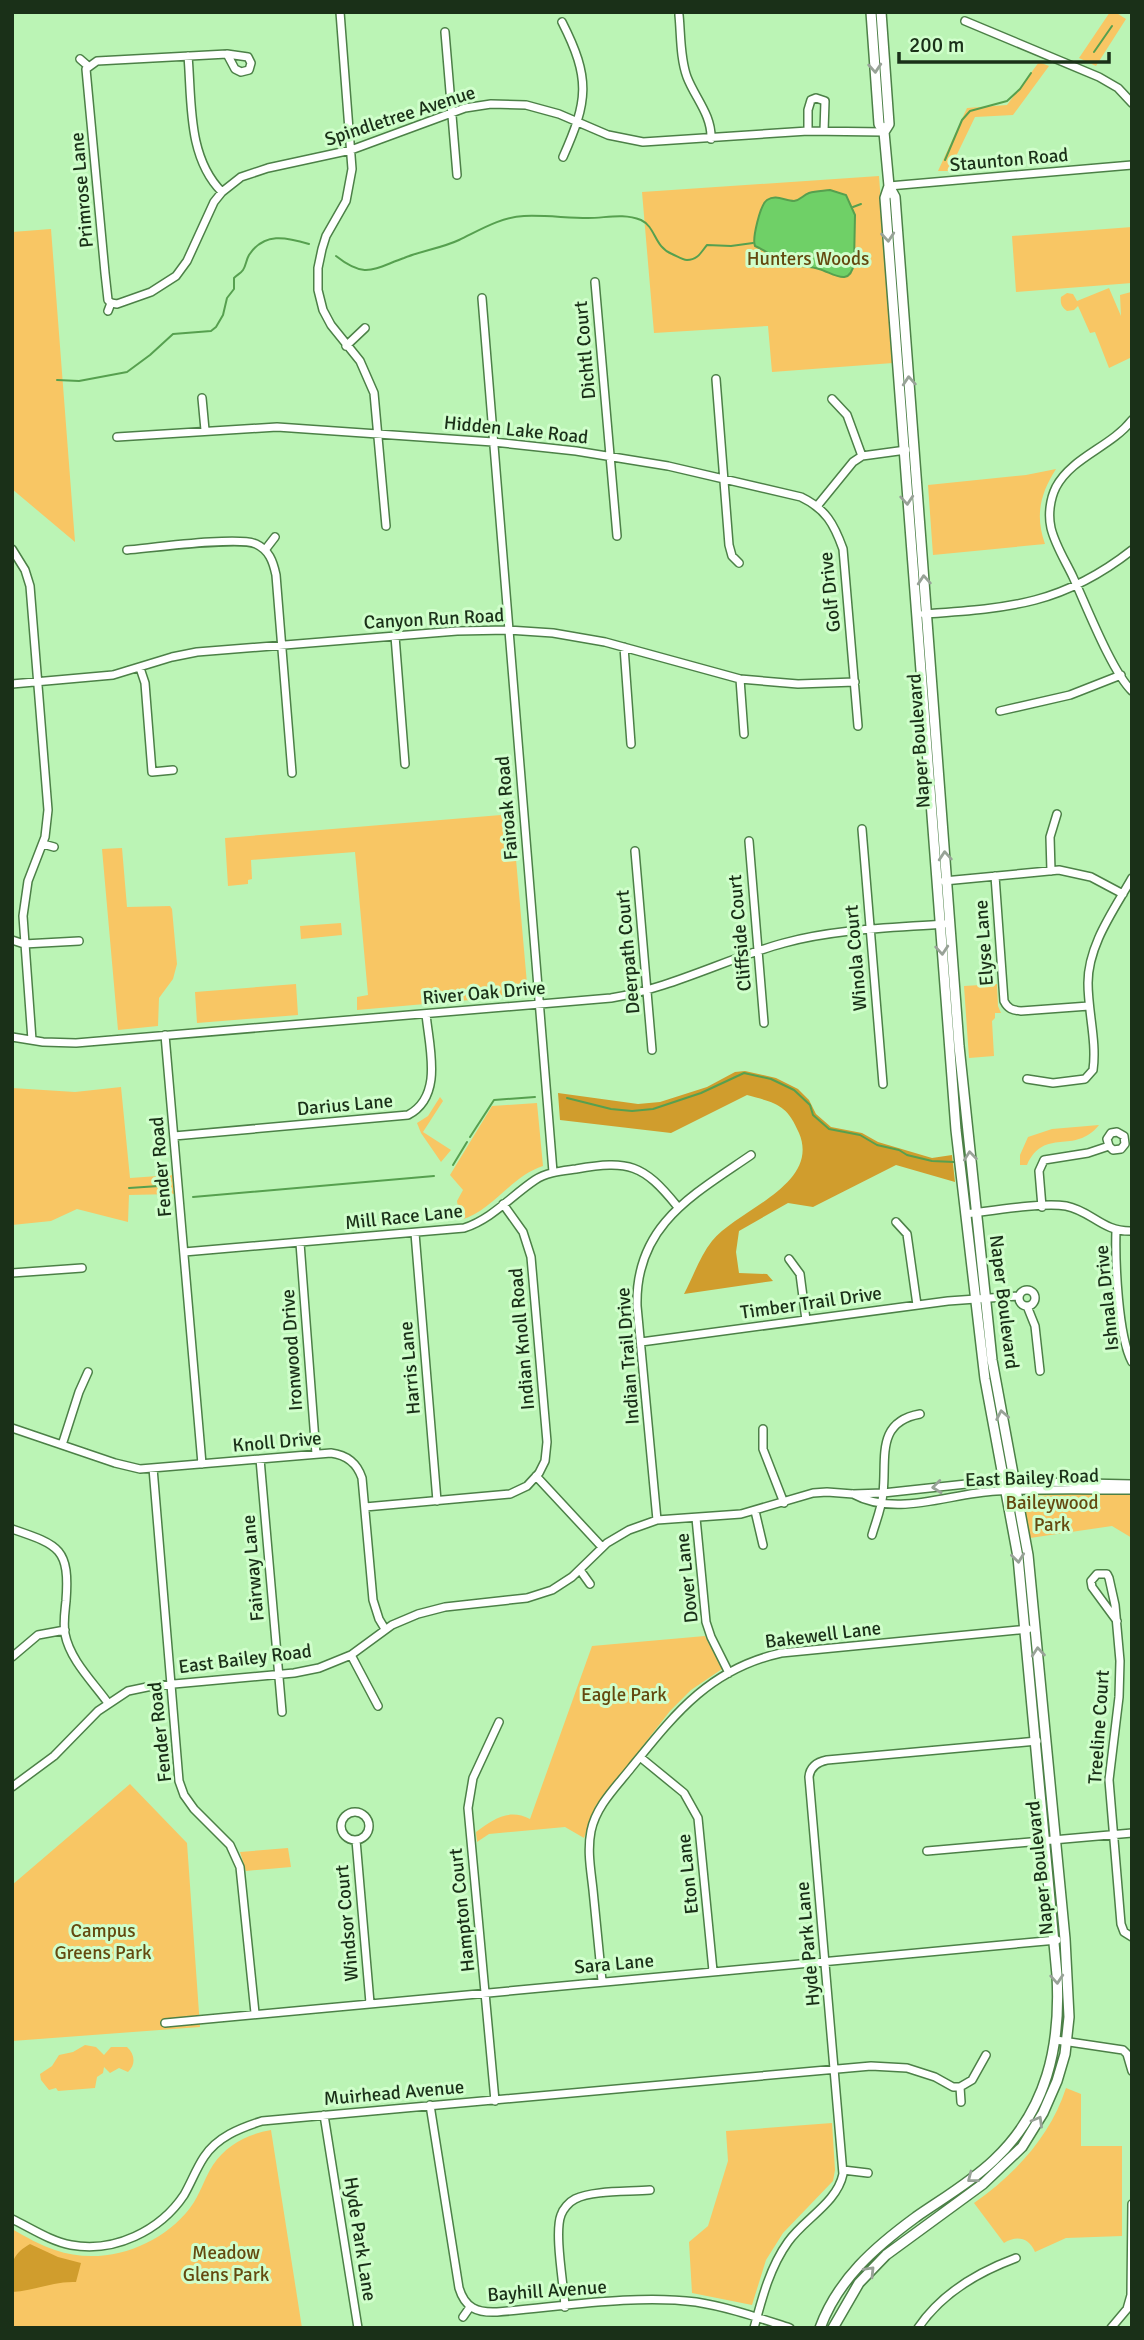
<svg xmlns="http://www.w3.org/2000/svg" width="1144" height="2340" font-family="Signika,sans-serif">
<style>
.green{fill:#f8c664}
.forest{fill:#d09d2d}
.water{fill:#6fd067;stroke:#56a04f;stroke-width:2}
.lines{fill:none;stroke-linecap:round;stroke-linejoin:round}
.stream{stroke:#56a04f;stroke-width:2}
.minor-casing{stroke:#4c8047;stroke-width:10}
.major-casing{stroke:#4c8047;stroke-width:12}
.minor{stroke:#fff;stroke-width:7}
.major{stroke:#fff;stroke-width:9}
.oneway{stroke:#98a297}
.labels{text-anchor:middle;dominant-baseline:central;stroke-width:6;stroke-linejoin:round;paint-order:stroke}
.street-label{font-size:19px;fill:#1a3018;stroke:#d0fecb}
.park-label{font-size:19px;fill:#64490f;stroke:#d0fecb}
</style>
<rect width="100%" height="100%" fill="#bbf4b5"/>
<path class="green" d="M 1110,12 L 1115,12 L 1126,19 L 1096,66 L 1079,58 Z
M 1039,62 L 1049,66 L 1013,115 L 975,117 L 949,171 L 938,171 L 967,108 L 1007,105 Z
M 879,176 L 893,363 L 772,372 L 768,326 L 654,333 L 642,192 Z
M 1132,227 L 1132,283 L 1016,292 L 1012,236 Z
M 51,229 L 75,542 L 12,489 L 12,232 Z
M 1109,288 L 1121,316 L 1120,295 L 1131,292 L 1132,294 L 1132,357 L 1109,368 L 1095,332 L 1090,333 L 1078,306 L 1074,310 L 1067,311 C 1062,307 1060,304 1061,297 L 1067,293 L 1073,294 L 1077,301 Z
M 1056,469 C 1040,494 1035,516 1045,544 L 933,555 L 928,485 L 1026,475 Z
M 512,814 L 528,995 L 357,1010 L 357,997 L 368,995 L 355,852 L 251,860 L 252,879 L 248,880 L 248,884 L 228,886 L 225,838 Z
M 122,848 L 127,907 L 170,906 L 172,909 L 177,964 L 173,979 L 159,998 L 158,1026 L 118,1030 L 102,849 Z
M 341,923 L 342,935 L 301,939 L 300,926 Z
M 296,984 L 298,1015 L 197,1023 L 195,992 Z
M 997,984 L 998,1006 L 1001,1013 L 995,1013 L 995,1018 L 992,1021 L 994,1056 L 969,1058 L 964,986 Z
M 121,1087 L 130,1178 L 172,1175 L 174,1194 L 129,1195 L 128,1222 L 77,1209 L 51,1221 L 12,1225 L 12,1088 L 75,1092 Z
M 440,1097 L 443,1101 L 423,1132 L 451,1150 L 441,1162 L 421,1133 L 417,1123 L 428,1116 Z
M 537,1103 L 543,1166 C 511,1176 492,1212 460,1220 L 457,1201 L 463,1190 L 450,1175 L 492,1106 Z
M 1099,1125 C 1074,1156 1045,1126 1027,1165 L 1020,1165 L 1020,1155 L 1028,1137 L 1052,1129 Z
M 1132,1492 L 1132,1538 L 1112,1526 L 1030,1538 L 1024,1504 L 1028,1496 Z
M 705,1636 L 722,1669 L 691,1690 L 670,1711 L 595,1807 L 584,1838 L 565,1827 L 489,1834 L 477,1842 L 476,1832 C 493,1819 509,1808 530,1819 L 592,1646 Z
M 130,1784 L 187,1843 L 200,2027 L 12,2041 L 12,1885 Z
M 288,1848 L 291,1867 L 246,1871 L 240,1852 Z
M 85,2045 L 96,2047 L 104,2055 L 111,2047 L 127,2047 C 135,2054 136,2065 128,2072 L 119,2068 L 110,2073 L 104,2067 L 103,2073 L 97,2077 L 95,2088 L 58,2091 L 56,2088 L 49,2090 L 41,2080 L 40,2074 L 52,2066 L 59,2055 L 73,2052 Z
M 1066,2088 L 1081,2094 L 1081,2146 L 1122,2146 L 1122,2236 L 1066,2238 L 1035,2252 C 1029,2237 1016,2235 1004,2243 L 974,2203 C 1015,2174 1050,2137 1066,2088 Z
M 832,2123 L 835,2170 L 833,2181 L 783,2233 L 766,2260 L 752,2305 L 692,2293 L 689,2242 L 708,2226 L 728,2161 L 726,2131 Z
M 271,2130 L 302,2328 L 12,2328 L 12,2229 C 26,2237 40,2245 55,2250 C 103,2267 160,2247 190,2208 C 200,2195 204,2179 213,2165 C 226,2145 248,2134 271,2130 Z"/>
<path class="forest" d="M 745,1071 L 776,1078 L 798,1089 L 809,1100 L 816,1114 L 831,1127 L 862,1133 L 878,1142 L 932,1158 L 952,1155 L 955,1182 L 896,1165 L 813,1207 L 788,1203 L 739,1231 L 736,1252 L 739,1273 L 767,1274 L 773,1281 L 684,1294 C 693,1277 700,1256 712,1241 C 737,1210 821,1185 799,1133 C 787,1104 776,1103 747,1095 L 671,1133 L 560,1120 L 558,1093 L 638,1104 L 660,1102 L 707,1087 L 735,1072 Z
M 30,2244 L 58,2257 L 81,2263 L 76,2282 C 53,2281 34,2291 12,2292 C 12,2269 7,2257 30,2244 Z"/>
<path class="water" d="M 830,190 L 846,195 L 855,215 L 854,263 C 850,288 833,273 819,269 C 810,266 800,267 791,264 C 778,261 767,251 755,246 C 752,239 760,205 767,200 C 776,194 785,201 794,201 C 801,200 803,195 809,193 C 816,191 823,191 830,190 Z"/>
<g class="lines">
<path class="stream" d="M 1094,52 L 1112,26
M 945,160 L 962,120 L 970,111 L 1007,101 L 1020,89 L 1031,73
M 853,207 L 861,204
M 336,256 C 365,279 373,269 404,258 C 421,251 442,248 459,240 C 480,230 501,217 524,216 C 545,215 567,218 588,218 C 606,218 623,213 641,220 C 656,227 654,247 672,254 C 677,256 682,260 687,260 C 698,260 701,252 707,245 L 731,246 L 753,243
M 57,380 L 79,381 L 127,372 L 150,355 L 173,334 L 211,331 L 216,327 L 223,315 L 227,298 L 234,289 L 234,278 C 237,275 241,273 243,270 C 246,266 246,260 249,255 C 264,232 286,237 309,244
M 567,1098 L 611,1109 L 632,1111 L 653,1109 L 701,1093 L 744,1073 L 771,1079 L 794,1090 L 810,1105 L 813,1115 L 829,1129 L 860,1135 L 877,1145 L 899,1150 L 907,1155 L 932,1161 L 954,1162
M 470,1137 L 494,1100 L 535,1097
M 453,1165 L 467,1142
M 129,1188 L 159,1186
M 193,1197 L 434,1176"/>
<defs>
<path id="minor" d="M 340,12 L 352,169 L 346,201 L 326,236 L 322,249 L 318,268 L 318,290 L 323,310 L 331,325 L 360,361 L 374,393 L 386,526
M 679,15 C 681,35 680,58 687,77 C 695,98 712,115 711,139
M 965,21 L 1099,77 L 1118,88 L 1132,103
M 562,22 C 591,79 588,101 563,157
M 445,32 L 457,175
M 188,56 C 192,101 187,157 222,192
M 80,59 L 88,66
M 808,131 L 808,110 L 811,100 L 816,98 L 825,101 L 824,131
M 889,186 L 1132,165
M 595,282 L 617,536
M 482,298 L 553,1172
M 111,303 L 117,304 L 151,292 L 176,276 L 187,261 L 214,202 L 222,192 L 241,177 L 268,168 L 351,150 L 465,108 L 491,104 L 526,105 L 559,114 L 608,135 L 643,142 L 808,131 L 884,132
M 108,311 L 111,303 L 108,300 L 105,273 L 86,69 L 97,61 L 227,54 L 235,69 L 241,72 L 249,70 L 251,63 L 248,57 L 227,54
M 346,346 L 365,328
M 716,379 L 729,545 L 732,556 L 739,563
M 202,398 L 205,430
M 832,399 L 847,415 L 862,456
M 1132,420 C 1111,447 1072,457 1056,487 C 1050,499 1048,515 1051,528 C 1055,545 1066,562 1073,577 C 1086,605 1112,672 1132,691
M 117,437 L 277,427 L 493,442 L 576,451 L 668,466 L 801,497 C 826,509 834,524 843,549 L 858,726
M 818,505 L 853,462 L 862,456 L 906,450
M 12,549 L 25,570 L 30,586 L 48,810 L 45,837 L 28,881 L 23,916 L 32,1040
M 127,550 C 151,548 239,536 256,544 C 269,550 273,561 276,575 L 292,773
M 265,550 L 275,537
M 924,614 C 1009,608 1062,605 1132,550
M 395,636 L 405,764
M 624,647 L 631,744
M 140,668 L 145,683 L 152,772 L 173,770
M 740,679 L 744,734
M 12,684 L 113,675 L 172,657 L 197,652 L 457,631 L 508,630 L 553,633 L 605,642 L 740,679 L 798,684 L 855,682
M 1000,711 L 1070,695 L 1121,675
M 862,829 L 883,1084
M 749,841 L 764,1023
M 43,844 L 54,847
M 635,851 L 652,1050
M 1051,871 L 1050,837 L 1057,814
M 995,876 L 1004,1001 C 1008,1009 1012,1010 1021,1011 L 1089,1006
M 944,881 L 1059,870 L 1091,877 L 1123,894
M 12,940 L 24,944 L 79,941
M 165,1035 L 202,1464
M 12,1037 L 43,1042 L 76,1043 L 611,998 C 672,988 725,959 784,943 C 836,929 891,928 944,924
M 1027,1079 L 1053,1083 L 1085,1079 L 1093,1070 C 1097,1042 1088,1012 1088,983 C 1088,945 1114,910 1132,878
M 174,1136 L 408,1115 C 444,1096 429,1047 426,1014
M 1042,1207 L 1039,1171 L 1044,1160 L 1088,1153 L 1109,1146 L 1113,1150 L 1121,1149 L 1125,1144 L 1124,1136 L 1117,1132 L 1111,1133 L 1107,1139 L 1109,1146
M 966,1214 C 991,1211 1042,1202 1066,1206 C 1092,1211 1102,1232 1132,1231
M 896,1222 L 907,1234 L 917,1305
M 1116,1230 C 1115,1262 1118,1336 1132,1362
M 415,1233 L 437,1501
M 300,1243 L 316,1454
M 184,1252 L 464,1228 C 492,1219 511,1196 535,1180 C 547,1172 562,1171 576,1169 C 629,1160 643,1164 677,1206
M 789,1259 L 800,1274 L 806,1320
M 12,1273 L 82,1268
M1019 1298a8 8 0 1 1 16 0a8 8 0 1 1-16 0Z
M 1027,1306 L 1035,1326 L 1040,1371
M 641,1342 L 948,1301 L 1019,1296
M 12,1428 L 115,1463 L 140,1469 L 331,1453 C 347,1455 357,1463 362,1478 L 373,1600 L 379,1619 L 385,1629
M 763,1429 L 763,1449 L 784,1503
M 62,1445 L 79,1392 L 88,1372
M 260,1459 L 282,1712
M 153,1468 L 179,1781 L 184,1795 L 194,1809 L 230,1845 L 240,1867 L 255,2013
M 536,1476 L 602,1547
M 853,1494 C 897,1518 950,1493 996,1491 C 1041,1489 1087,1490 1132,1490
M 365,1507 L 510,1494 L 527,1486 L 539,1473 L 545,1461 L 547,1442 L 531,1257 L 523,1232 L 503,1204
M 755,1511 L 763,1545
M 696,1518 L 706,1622 L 711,1637 L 729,1673
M 657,1520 L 637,1306 C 635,1225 693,1195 751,1155
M 12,1529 C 59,1545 70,1548 66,1601 C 65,1611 63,1623 65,1634 C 70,1660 93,1682 108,1703
M 872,1535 C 876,1521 882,1507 883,1493 C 887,1459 875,1422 920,1414
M 580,1570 L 590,1584
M 1117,1621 L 1092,1587 L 1091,1581 L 1097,1574 L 1107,1574 L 1109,1578 L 1115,1605 L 1120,1661 L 1119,1697 L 1109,1780 L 1121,1924 L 1124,1932 L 1132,1937
M 351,1655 L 378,1706
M 12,1657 L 38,1635 L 65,1630
M 640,1757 L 684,1793 L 698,1818 L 713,1971
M 12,1787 L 54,1756 L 98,1711 L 128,1691 L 152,1686 L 294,1673 L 319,1668 L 351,1655 L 392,1625 L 418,1614 L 445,1607 L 527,1598 L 552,1590 L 572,1577 L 607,1543 L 629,1530 L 657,1520 L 741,1514 L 813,1493 L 827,1492 L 853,1494 L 883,1493 L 994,1481 L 1132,1484
M341 1826a14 14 0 1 1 28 0a14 14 0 1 1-28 0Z
M 356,1840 L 370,2003
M 927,1851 L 1132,1833
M 602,1981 C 599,1951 596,1921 593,1890 C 591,1871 587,1851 591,1831 C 596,1806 616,1787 631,1768 C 674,1715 709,1669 781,1653 L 1028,1629
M 165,2023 L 1057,1940
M 1056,2040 L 1123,2050 L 1127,2054 L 1132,2071
M 960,2087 L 961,2102
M 495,2101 L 468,1808 L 473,1778 L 499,1722
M 430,2105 L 459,2288 C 465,2308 477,2313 497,2312 C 560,2307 634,2294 696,2302 C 728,2307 759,2318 790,2328
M 324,2115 L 358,2328
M 843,2170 L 868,2173
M 12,2219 C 31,2228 50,2241 71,2245 C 114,2253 160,2231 184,2195 C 191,2183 196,2169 204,2157 C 217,2137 240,2128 262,2121 L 871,2066 L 907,2068 L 935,2077 L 953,2087 L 960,2087 L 972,2080 L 986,2055
M 565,2307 C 564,2286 554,2233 561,2215 C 563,2209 569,2202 575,2199 C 593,2190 629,2192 650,2190
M 463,2317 L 470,2307
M 754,2328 C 762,2298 770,2267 788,2242 C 804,2219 837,2203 843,2174 L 809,1777 C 810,1767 817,1762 827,1760 L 1037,1741
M 918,2328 C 941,2294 978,2272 1016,2258
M 1111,2328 L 1127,2309 L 1131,2295 L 1132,2204"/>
<path id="major" d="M 881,12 L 889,124 L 884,132
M 820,2328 C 838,2279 875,2247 916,2217 C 942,2199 971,2182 994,2160 C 1047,2110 1061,2046 1057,1975 L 1018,1557 L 985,1379 L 956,1130 L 885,198 L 889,186 L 884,132 L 879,124 L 871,12
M 833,2328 L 859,2283 L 886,2255 L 983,2184 L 1022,2147 L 1043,2113 L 1057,2081 L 1065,2054 L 1069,2017 L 1065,1939 L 1028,1555 L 992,1360 L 959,1046 L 895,197 L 889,186"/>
</defs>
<use href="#minor" class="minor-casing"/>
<use href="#major" class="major-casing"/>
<use href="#minor" class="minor"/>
<use href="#major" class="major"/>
</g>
<defs><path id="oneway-chevron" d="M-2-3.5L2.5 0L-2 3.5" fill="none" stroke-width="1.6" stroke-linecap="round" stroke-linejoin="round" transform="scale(1.75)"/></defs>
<g class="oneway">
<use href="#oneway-chevron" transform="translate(875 68) rotate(86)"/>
<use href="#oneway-chevron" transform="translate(888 237) rotate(85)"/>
<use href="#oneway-chevron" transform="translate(909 381) rotate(-94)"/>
<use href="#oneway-chevron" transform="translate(907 500) rotate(86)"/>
<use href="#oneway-chevron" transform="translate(924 580) rotate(-94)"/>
<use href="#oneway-chevron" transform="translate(945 856) rotate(-94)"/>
<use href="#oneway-chevron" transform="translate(942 950) rotate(86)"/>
<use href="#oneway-chevron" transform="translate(970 1156) rotate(-96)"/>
<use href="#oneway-chevron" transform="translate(1002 1415) rotate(-101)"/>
<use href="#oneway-chevron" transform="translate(937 1487) rotate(174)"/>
<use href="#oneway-chevron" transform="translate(1018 1558) rotate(83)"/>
<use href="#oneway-chevron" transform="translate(1038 1652) rotate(-95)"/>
<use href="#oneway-chevron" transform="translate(1057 1979) rotate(86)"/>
<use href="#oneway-chevron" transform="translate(1038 2121) rotate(-60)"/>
<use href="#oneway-chevron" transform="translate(972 2178) rotate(142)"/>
<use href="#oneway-chevron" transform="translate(870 2271) rotate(-46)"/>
</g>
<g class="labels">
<g class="street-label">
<text transform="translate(400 116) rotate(-18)">Spindletree Avenue</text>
<text transform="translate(1009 160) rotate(-5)">Staunton Road</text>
<text transform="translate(82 190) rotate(-95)">Primrose Lane</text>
<text transform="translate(585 350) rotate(-95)">Dichtl Court</text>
<text transform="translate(516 430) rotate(6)">Hidden Lake Road</text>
<text transform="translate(830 592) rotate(-96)">Golf Drive</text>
<text transform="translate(434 619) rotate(-3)">Canyon Run Road</text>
<text transform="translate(919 741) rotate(-94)">Naper Boulevard</text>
<text transform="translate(507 808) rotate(-95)">Fairoak Road</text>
<text transform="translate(740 933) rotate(-95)">Cliffside Court</text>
<text transform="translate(984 943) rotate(-94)">Elyse Lane</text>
<text transform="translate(628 952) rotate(-95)">Deerpath Court</text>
<text transform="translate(856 958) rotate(-95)">Winola Court</text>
<text transform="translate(484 993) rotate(-5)">River Oak Drive</text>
<text transform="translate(345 1105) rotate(-5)">Darius Lane</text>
<text transform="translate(161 1167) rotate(-95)">Fender Road</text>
<text transform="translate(404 1217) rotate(-6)">Mill Race Lane</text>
<text transform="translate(1107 1298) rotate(-96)">Ishnala Drive</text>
<text transform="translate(1004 1302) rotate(83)">Naper Boulevard</text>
<text transform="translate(811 1303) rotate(-8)">Timber Trail Drive</text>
<text transform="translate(522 1339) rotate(-95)">Indian Knoll Road</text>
<text transform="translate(292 1350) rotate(-94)">Ironwood Drive</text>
<text transform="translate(628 1356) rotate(-94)">Indian Trail Drive</text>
<text transform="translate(410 1368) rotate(-95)">Harris Lane</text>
<text transform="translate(277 1442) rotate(-5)">Knoll Drive</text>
<text transform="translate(1032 1478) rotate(-2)">East Bailey Road</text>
<text transform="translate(253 1568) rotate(-95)">Fairway Lane</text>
<text transform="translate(687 1578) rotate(-96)">Dover Lane</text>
<text transform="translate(823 1635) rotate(-7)">Bakewell Lane</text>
<text transform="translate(245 1659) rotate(-7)">East Bailey Road</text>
<text transform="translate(1099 1727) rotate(-86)">Treeline Court</text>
<text transform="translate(160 1732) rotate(-96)">Fender Road</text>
<text transform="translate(1040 1868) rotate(-96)">Naper Boulevard</text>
<text transform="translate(688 1874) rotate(-96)">Eton Lane</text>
<text transform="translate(462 1910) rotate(-96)">Hampton Court</text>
<text transform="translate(347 1923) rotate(-95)">Windsor Court</text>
<text transform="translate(808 1944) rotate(-95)">Hyde Park Lane</text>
<text transform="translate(614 1964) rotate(-5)">Sara Lane</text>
<text transform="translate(394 2093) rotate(-5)">Muirhead Avenue</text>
<text transform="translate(360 2239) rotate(81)">Hyde Park Lane</text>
<text transform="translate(547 2291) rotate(-4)">Bayhill Avenue</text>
</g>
<g class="park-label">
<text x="808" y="259">Hunters Woods</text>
<text x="1052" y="1503">Baileywood<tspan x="1052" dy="22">Park</tspan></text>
<text x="624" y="1695">Eagle Park</text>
<text x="103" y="1931">Campus<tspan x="103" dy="22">Greens Park</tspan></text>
<text x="226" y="2253">Meadow<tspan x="226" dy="22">Glens Park</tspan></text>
</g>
</g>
<rect width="1144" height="2340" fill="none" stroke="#1a3018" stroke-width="28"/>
<path d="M899 52v10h210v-10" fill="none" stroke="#1a3018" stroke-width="3.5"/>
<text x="909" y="52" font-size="21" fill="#1a3018" stroke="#d0fecb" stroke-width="5" paint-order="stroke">200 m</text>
</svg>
